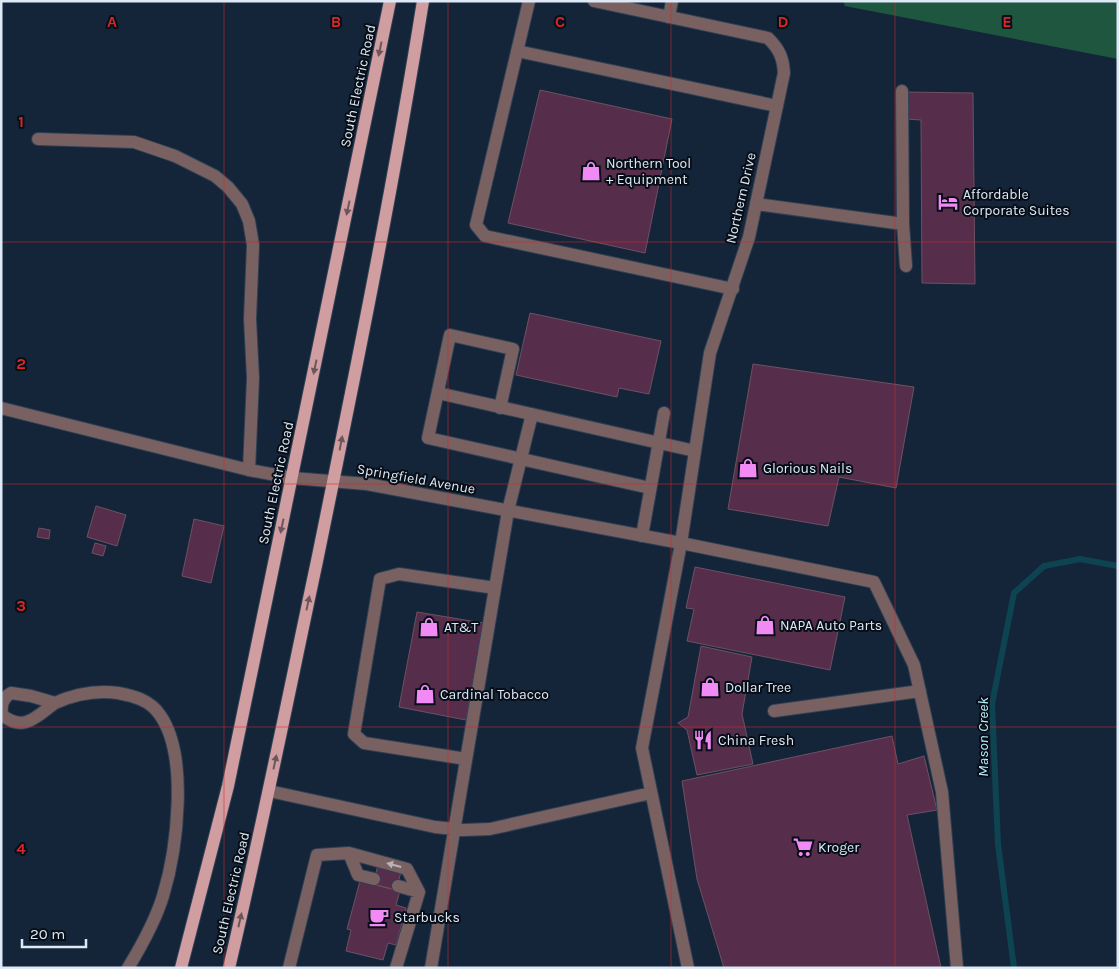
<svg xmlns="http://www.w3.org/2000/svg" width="1119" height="969" font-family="Karla,sans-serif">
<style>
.green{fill:#1f563f}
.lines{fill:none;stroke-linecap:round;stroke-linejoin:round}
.stream{stroke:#0e4451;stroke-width:6}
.building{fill:#562e4b;stroke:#6c5163}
.service-casing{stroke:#304054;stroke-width:14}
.minor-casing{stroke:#304054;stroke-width:14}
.primary-casing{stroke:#304054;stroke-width:14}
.service{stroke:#796162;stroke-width:12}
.minor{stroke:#796162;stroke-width:12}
.primary{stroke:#d09da0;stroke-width:12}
.oneway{fill:#6c565c}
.oneway2{fill:#b6b3bb}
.grid{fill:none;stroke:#d62828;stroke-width:1;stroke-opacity:0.55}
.labels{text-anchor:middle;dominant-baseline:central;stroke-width:4;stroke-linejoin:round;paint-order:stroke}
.street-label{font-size:14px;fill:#dee9f7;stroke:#070e17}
.poi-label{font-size:14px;fill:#dee9f7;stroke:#070e17;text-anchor:start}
.water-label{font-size:15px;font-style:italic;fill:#b3ebfc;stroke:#070e17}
.grid-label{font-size:16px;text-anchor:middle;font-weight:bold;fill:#d62828;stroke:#070e17;stroke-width:4;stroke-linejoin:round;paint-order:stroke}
</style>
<rect width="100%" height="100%" fill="#142539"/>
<path class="green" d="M 843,1 L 1118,1 L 1118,59 L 845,6 Z"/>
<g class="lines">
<path class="stream" d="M 1014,968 L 998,844 L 992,704 L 1014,593 L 1044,566 L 1080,559 L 1118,566"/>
</g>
<path class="building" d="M 540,90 L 672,119 L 645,253 L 508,223 Z
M 905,92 L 973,93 L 975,284 L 922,283 L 921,120 L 906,119 Z
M 530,313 L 661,341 L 649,394 L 619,388 L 617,397 L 516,375 Z
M 753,364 L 914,387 L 896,488 L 839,477 L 828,526 L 728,509 Z
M 96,506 L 126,515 L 117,546 L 87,537 Z
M 194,519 L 224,526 L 211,583 L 182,576 Z
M 39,528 L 50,530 L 49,539 L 37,537 Z
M 95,543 L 106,546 L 103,556 L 92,553 Z
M 695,567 L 845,597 L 830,670 L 687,641 L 694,609 L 686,608 Z
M 417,612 L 483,623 L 466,720 L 399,707 Z
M 701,646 L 752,657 L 742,714 L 753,764 L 697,775 L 687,730 L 678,723 L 688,717 Z
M 892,736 L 898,764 L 924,756 L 937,810 L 907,815 L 941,968 L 724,968 L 697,879 L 682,781 Z
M 378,865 L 401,872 L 396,890 L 373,884 Z
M 360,881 L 400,891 L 396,905 L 406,908 L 396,945 L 388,943 L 383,960 L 346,951 L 351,930 L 347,929 Z"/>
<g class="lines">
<defs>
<path id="service" d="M 529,1 L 476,225 L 485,236 L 733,289
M 669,17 L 672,1
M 517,51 L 777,106
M 38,139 L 134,142 L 175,156 L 215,176 L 228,187 L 242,204 L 249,221 L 253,245 L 250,319 L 253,378 L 249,470
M 756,204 L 903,224 L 902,91
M 903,224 L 906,266
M 438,393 L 695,451
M 500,408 L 513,349 L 450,335 L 428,438 L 650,488
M 642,536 L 664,413
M 11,693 L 31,696 L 55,703 C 37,716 24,733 2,715 C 1,706 2,698 11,693 Z
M 55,703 C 75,694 97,690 118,693 C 134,696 150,700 160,715 C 189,756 177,850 163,896 C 155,922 142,945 128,968
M 774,711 L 920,691
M 466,759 L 364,743 L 354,734 L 380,579 L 399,574 L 495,588
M 269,791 L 435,827 L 464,830 L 490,829 L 651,793
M 349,853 L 358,875 L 374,879
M 398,886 L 419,892
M 289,968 L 317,855 L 349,853 L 407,869 L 419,892 L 396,968
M 431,968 L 508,511 L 532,414
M 688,968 L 642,748 L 681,543 L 874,582 L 914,665 L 942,792 L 957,968"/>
<path id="minor" d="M 1,408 L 249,470 L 292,478 L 367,484 L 681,543 L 710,353 L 749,237 L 784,73 C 783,57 779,49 768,38 L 594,1"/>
<path id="primary" d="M 181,968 L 228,786 L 390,1
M 229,968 C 261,833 288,697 317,561 C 355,375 393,189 423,1"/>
</defs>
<use href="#service" class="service-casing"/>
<use href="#minor" class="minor-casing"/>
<use href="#primary" class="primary-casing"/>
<use href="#service" class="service"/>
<use href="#minor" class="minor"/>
<use href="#primary" class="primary"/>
</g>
<defs><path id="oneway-solid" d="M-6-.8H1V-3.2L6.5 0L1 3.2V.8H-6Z" transform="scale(1.25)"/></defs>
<g class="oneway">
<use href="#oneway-solid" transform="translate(380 49) rotate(102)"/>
<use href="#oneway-solid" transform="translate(348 208) rotate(102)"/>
<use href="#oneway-solid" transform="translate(315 367) rotate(102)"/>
<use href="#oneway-solid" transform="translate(341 443) rotate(-79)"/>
<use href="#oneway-solid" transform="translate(282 526) rotate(102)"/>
<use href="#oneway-solid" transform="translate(308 603) rotate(-78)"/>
<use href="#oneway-solid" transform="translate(275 762) rotate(-78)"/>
<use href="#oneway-solid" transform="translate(240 920) rotate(-77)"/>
</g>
<use class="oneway2" href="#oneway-solid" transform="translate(394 865) rotate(-165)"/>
<path class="grid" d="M 224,1 L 224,968M 448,1 L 448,968M 671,1 L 671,968M 895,1 L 895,968M 1,242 L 1118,242M 1,484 L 1118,484M 1,727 L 1118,727"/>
<defs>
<symbol id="shop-bare" viewBox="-9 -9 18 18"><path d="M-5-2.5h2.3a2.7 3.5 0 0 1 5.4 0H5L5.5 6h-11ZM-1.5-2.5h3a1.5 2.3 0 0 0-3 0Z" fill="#f18af4" stroke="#070e17" stroke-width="2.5" paint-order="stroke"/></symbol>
<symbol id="hotel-bare" viewBox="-9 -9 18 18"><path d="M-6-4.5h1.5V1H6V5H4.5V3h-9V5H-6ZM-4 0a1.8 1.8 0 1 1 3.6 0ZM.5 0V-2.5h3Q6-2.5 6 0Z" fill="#f18af4" stroke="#070e17" stroke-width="2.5" paint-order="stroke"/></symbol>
<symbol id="restaurant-bare" viewBox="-9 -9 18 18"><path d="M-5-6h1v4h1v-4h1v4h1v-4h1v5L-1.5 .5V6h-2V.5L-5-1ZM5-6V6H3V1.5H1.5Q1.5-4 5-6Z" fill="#f18af4" stroke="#070e17" stroke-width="2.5" paint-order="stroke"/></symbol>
<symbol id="supermarket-bare" viewBox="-9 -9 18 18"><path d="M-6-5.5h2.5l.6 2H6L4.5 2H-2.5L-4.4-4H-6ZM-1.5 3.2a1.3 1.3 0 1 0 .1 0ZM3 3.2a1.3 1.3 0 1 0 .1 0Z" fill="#f18af4" stroke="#070e17" stroke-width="2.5" paint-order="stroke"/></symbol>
<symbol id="cafe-bare" viewBox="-9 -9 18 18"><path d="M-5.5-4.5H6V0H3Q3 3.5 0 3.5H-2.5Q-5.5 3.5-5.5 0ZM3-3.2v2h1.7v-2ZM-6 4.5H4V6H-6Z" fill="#f18af4" stroke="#070e17" stroke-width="2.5" paint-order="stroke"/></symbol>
</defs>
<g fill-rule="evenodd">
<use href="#shop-bare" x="577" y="157" width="28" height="28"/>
<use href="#hotel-bare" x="934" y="188" width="28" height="28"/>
<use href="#shop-bare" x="734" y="454" width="28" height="28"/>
<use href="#shop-bare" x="751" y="611" width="28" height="28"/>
<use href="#shop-bare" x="415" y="613" width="28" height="28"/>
<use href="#shop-bare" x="696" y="673" width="28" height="28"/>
<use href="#shop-bare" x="411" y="680" width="28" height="28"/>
<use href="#restaurant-bare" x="689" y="726" width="28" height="28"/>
<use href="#supermarket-bare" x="789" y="833" width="28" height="28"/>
<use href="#cafe-bare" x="365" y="903" width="28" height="28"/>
</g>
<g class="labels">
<g class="street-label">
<text transform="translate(358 86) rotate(-78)">South Electric Road</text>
<text transform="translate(741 198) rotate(-77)">Northern Drive</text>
<text transform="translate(416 479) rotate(10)">Springfield Avenue</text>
<text transform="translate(276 483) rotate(-78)">South Electric Road</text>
<text transform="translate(231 893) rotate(-77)">South Electric Road</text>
</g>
<g class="poi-label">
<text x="606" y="163">Northern Tool<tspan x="606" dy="16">+ Equipment</tspan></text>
<text x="963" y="194">Affordable<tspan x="963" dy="16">Corporate Suites</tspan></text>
<text x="763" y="468">Glorious Nails</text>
<text x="780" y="625">NAPA Auto Parts</text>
<text x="444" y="627">AT&amp;T</text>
<text x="725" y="687">Dollar Tree</text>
<text x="440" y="694">Cardinal Tobacco</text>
<text x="718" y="740">China Fresh</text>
<text x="818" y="847">Kroger</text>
<text x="394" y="917">Starbucks</text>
</g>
<g class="water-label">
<text transform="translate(983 737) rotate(-90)">Mason Creek</text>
</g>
</g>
<g class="grid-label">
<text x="112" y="27">A</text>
<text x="336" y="27">B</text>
<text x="560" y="27">C</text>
<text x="783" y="27">D</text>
<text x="1007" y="27">E</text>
<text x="21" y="127">1</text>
<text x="21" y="369">2</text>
<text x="21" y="611">3</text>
<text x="21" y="854">4</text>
</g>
<rect width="1119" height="969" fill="none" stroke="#dee9f7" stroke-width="5"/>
<path d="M22 939v8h64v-8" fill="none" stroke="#dee9f7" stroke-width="2.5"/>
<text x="30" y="939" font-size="15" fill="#dee9f7" stroke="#070e17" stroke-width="4" paint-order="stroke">20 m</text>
</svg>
